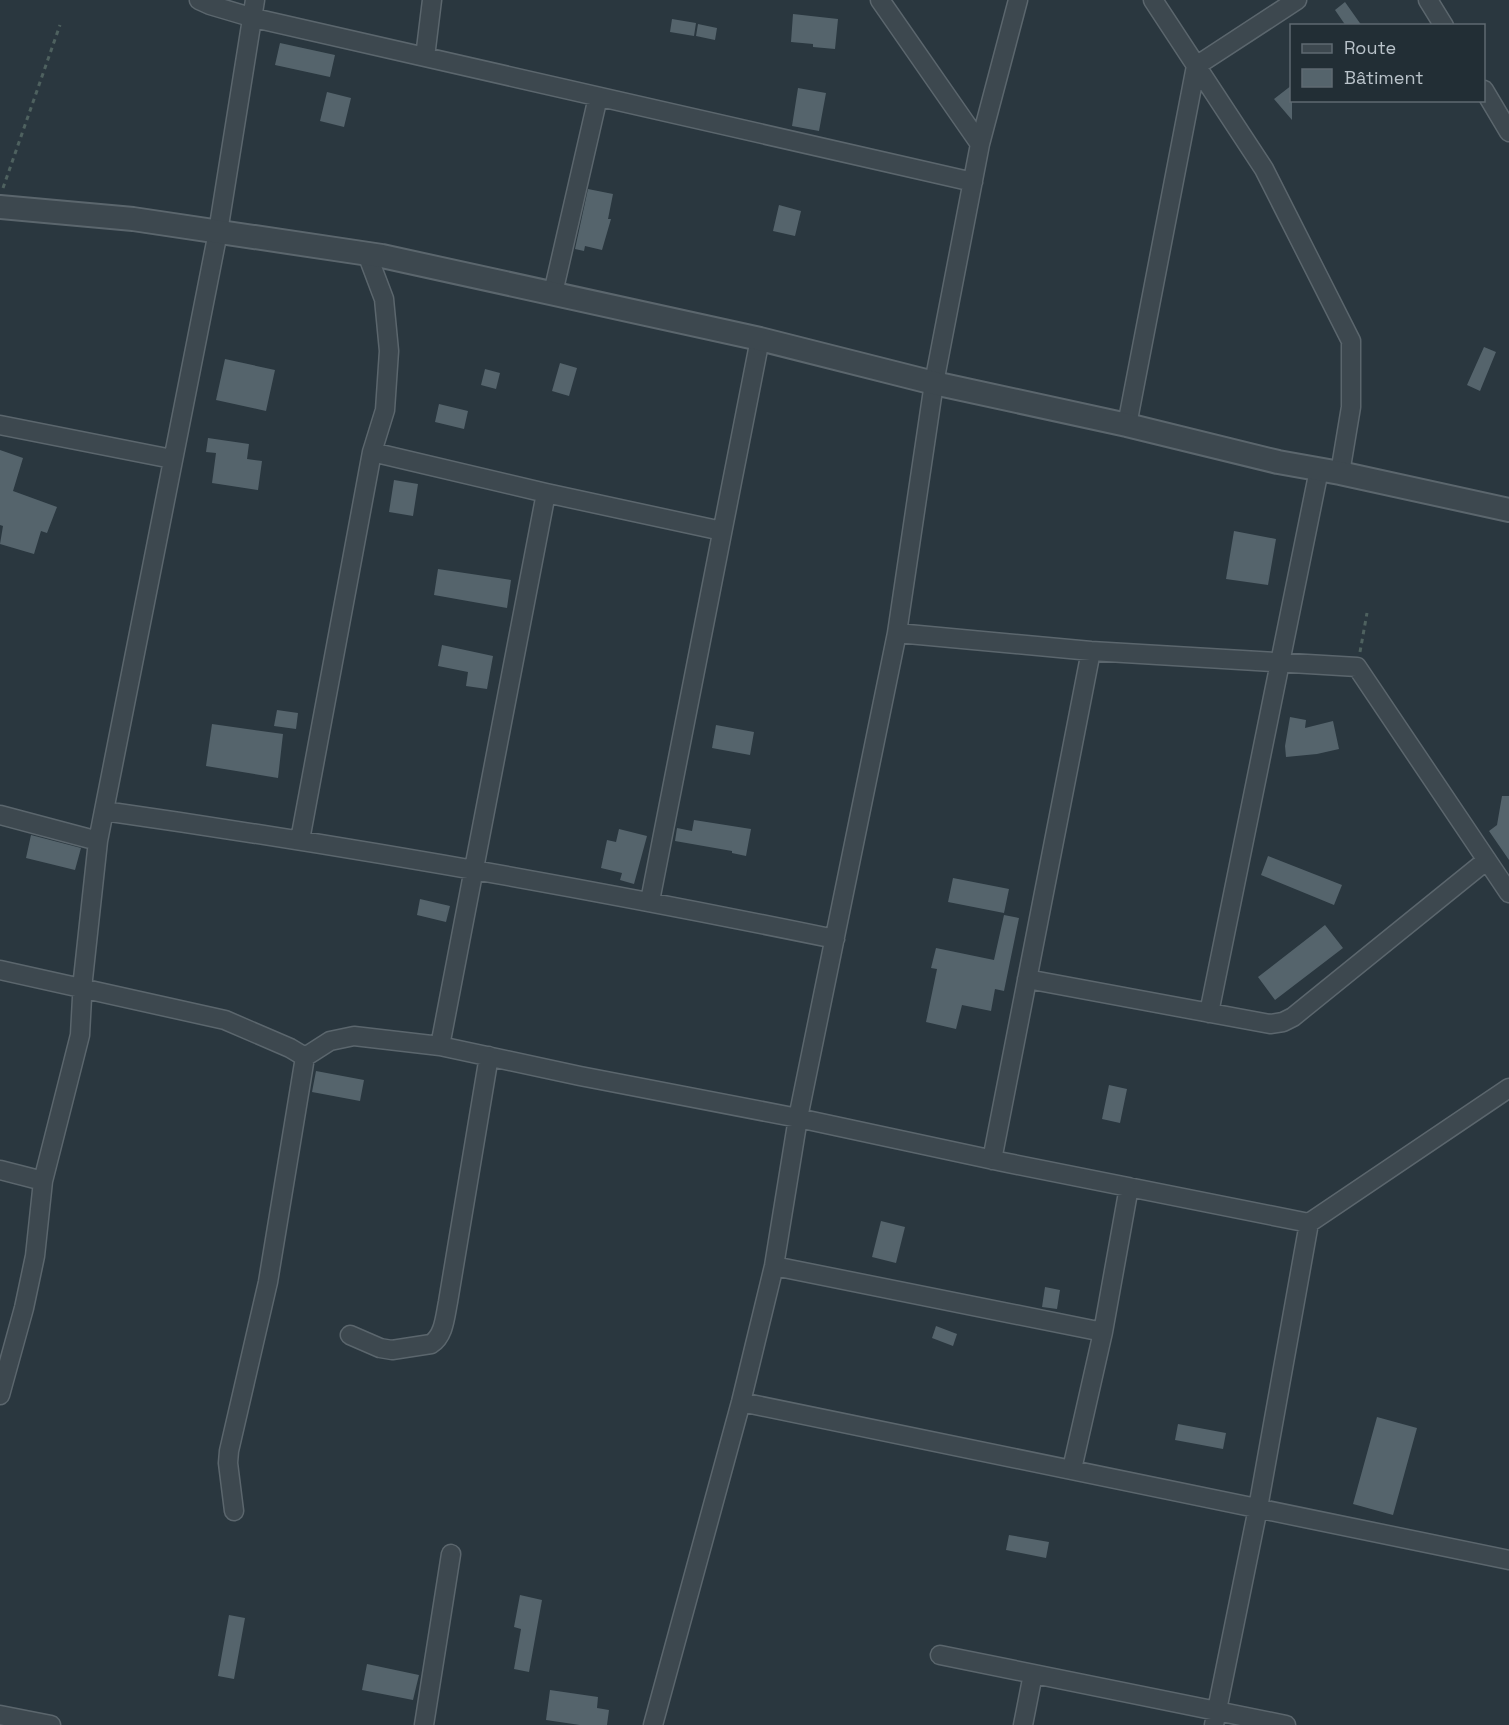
<svg xmlns="http://www.w3.org/2000/svg" width="1509" height="1725" font-family="'Space Grotesk',sans-serif">
<style>
.building{fill:#55646c}
.lines{fill:none;stroke-linecap:round;stroke-linejoin:round}
.minor-casing{stroke:#5b666d;stroke-width:21}
.tertiary-casing{stroke:#5b666d;stroke-width:26}
.path{stroke:#4e615f;stroke-width:3;stroke-dasharray:4.5 4.5;stroke-linecap:butt}
.minor{stroke:#3d484f;stroke-width:18}
.tertiary{stroke:#3d484f;stroke-width:22}
</style>
<rect width="100%" height="100%" fill="#2a373f"/>
<path class="building" d="M 1345,2 L 1362,26 L 1346,26 L 1335,10 Z
M 793,14 L 838,19 L 835,49 L 813,47 L 813,44 L 791,42 Z
M 672,19 L 696,23 L 694,36 L 670,32 Z
M 698,24 L 717,28 L 715,40 L 696,36 Z
M 280,43 L 335,55 L 330,77 L 275,65 Z
M 1292,85 L 1292,120 L 1274,99 Z
M 798,88 L 826,93 L 819,131 L 792,126 Z
M 327,92 L 351,98 L 344,127 L 320,121 Z
M 588,189 L 613,194 L 608,219 L 611,219 L 602,250 L 585,246 L 584,251 L 575,249 Z
M 779,205 L 801,211 L 795,236 L 773,231 Z
M 1484,347 L 1496,352 L 1480,391 L 1467,385 Z
M 225,359 L 275,370 L 266,411 L 216,400 Z
M 560,363 L 577,368 L 569,396 L 552,391 Z
M 485,369 L 500,373 L 496,389 L 481,385 Z
M 439,404 L 468,411 L 464,429 L 435,422 Z
M 208,438 L 249,444 L 247,459 L 262,461 L 258,490 L 212,483 L 216,453 L 206,452 Z
M 0,450 L 23,458 L 13,491 L 57,507 L 47,533 L 41,531 L 34,554 L 0,544 L 3,526 L 0,525 Z
M 394,480 L 418,484 L 413,516 L 389,512 Z
M 1234,531 L 1276,539 L 1268,585 L 1226,579 Z
M 438,569 L 511,580 L 507,608 L 434,595 Z
M 442,645 L 493,656 L 487,689 L 466,686 L 468,672 L 438,666 Z
M 277,710 L 298,713 L 296,729 L 274,726 Z
M 1290,717 L 1306,720 L 1305,728 L 1333,721 L 1339,749 L 1317,754 L 1286,757 L 1285,746 Z
M 212,724 L 283,734 L 278,778 L 206,766 Z
M 716,725 L 754,732 L 750,755 L 712,748 Z
M 1502,796 L 1509,796 L 1509,860 L 1489,831 L 1497,825 Z
M 694,820 L 751,829 L 746,856 L 732,853 L 732,851 L 675,841 L 677,828 L 692,831 Z
M 619,829 L 647,836 L 634,884 L 620,880 L 622,873 L 601,868 L 607,840 L 616,842 Z
M 31,835 L 81,848 L 75,870 L 26,858 Z
M 1268,856 L 1342,885 L 1334,905 L 1261,875 Z
M 953,878 L 1009,889 L 1004,913 L 948,902 Z
M 420,899 L 450,906 L 446,922 L 417,915 Z
M 1004,915 L 1019,918 L 1004,991 L 995,989 L 991,1011 L 962,1005 L 956,1029 L 926,1022 L 937,969 L 931,968 L 936,948 L 994,960 Z
M 1325,925 L 1343,948 L 1275,1000 L 1258,977 Z
M 316,1071 L 364,1080 L 360,1101 L 312,1092 Z
M 1109,1085 L 1127,1089 L 1120,1123 L 1102,1119 Z
M 881,1221 L 905,1227 L 896,1263 L 872,1257 Z
M 1045,1287 L 1060,1290 L 1057,1309 L 1042,1307 Z
M 936,1326 L 957,1334 L 953,1346 L 932,1338 Z
M 1377,1417 L 1417,1428 L 1393,1515 L 1353,1504 Z
M 1178,1424 L 1226,1433 L 1223,1449 L 1175,1440 Z
M 1009,1535 L 1049,1542 L 1046,1558 L 1006,1550 Z
M 520,1595 L 542,1600 L 529,1672 L 514,1669 L 521,1629 L 514,1627 Z
M 229,1615 L 245,1618 L 234,1679 L 218,1676 Z
M 367,1664 L 419,1675 L 413,1700 L 362,1690 Z
M 550,1690 L 598,1697 L 597,1708 L 609,1710 L 607,1725 L 580,1725 L 546,1720 Z"/>
<g class="lines">
<defs>
<path id="minor" d="M 199,0 L 210,5 L 254,18 L 973,182
M 880,0 L 980,144
M 1153,0 L 1264,169 L 1351,341 L 1351,407 L 1340,473
M 1428,0 L 1444,26
M 425,57 L 432,0
M 1484,90 L 1509,132
M 553,293 L 598,97
M 0,425 L 172,459
M 1127,425 L 1196,66 L 1297,0
M 372,452 L 546,493 L 722,531
M 897,633 L 1091,651 L 1357,667 L 1509,893
M 104,811 C 349,846 592,889 835,939
M 0,815 L 98,841
M 300,840 L 372,452 L 385,410 L 389,351 L 384,299 L 367,254
M 650,901 L 760,339
M 0,970 L 225,1020 L 290,1048 L 305,1057
M 1027,979 L 1270,1024 L 1283,1022 L 1293,1017 L 1487,860
M 1209,1013 L 1319,470
M 440,1046 L 546,493
M 992,1160 L 1091,651
M 0,1170 L 43,1181
M 774,1266 L 1103,1332
M 350,1335 L 380,1348 L 392,1350 L 431,1344 C 444,1336 445,1317 448,1302 L 489,1056
M 0,1395 L 24,1308 L 35,1256 L 43,1181 L 80,1035 L 83,979 L 98,841 L 218,232 L 255,0
M 741,1402 L 1509,1560
M 1072,1469 L 1103,1332 L 1129,1187
M 234,1511 L 228,1463 L 229,1451 L 268,1282 L 305,1057 L 330,1041 L 354,1036 L 440,1046 L 580,1076 L 798,1118 L 1003,1162 L 1309,1223 L 1509,1088
M 940,1655 L 1286,1725
M 0,1715 L 51,1725
M 424,1725 L 451,1554
M 653,1725 L 741,1402 L 774,1266 L 798,1118 L 897,633 L 934,383 L 980,144 L 1018,0
M 1023,1725 L 1033,1674
M 1214,1725 L 1258,1508 L 1309,1223"/>
<path id="tertiary" d="M 0,207 L 133,219 L 382,256 L 760,339 L 934,383 L 1127,425 L 1278,462 L 1340,473 L 1509,510"/>
</defs>
<use href="#minor" class="minor-casing"/>
<use href="#tertiary" class="tertiary-casing"/>
<path class="path" d="M 3,188 L 60,25
M 1360,652 L 1367,613"/>
<use href="#minor" class="minor"/>
<use href="#tertiary" class="tertiary"/>
</g>
<rect x="1290" y="24" width="195" height="78" fill="#222e35" stroke="#5f6a71" stroke-width="1.5"/>
<rect x="1302" y="44" width="30" height="9" fill="#3d484f" stroke="#5f6a71" stroke-width="1.5"/>
<text x="1344" y="54" font-size="18" fill="#bac3ca">Route</text>
<rect x="1302" y="69" width="30" height="18" fill="#55646c" stroke="#5f6a71" stroke-width="1.5"/>
<text x="1344" y="84" font-size="18" fill="#bac3ca">Bâtiment</text>
</svg>
